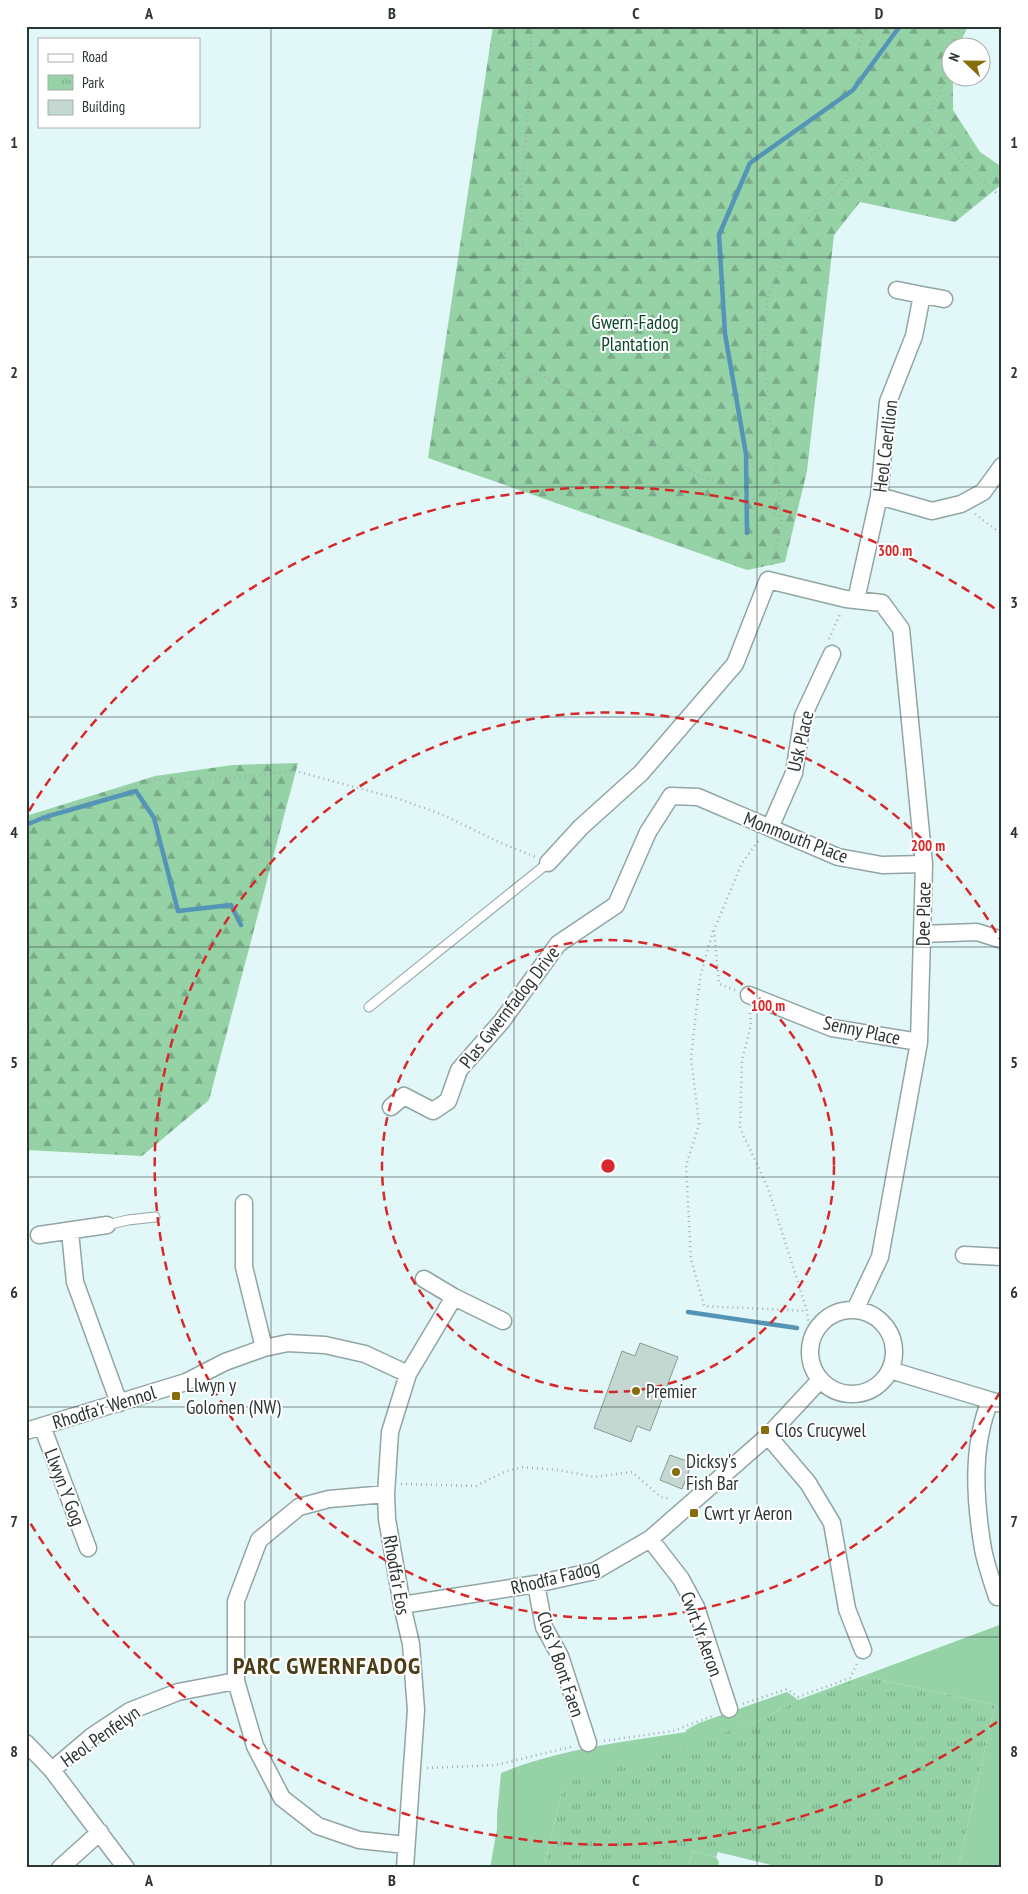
<svg xmlns="http://www.w3.org/2000/svg" width="1028" height="1894" font-family="'PT Sans Narrow',sans-serif">
<style>
.grass{fill:#95d2a6}
.forest{fill:url(#forest-firs)}
.park{fill:url(#park-tufts)}
.lines{fill:none;stroke-linecap:round;stroke-linejoin:round}
.stream{stroke:#5394b7;stroke-width:4.5}
.building{fill:#c4d7d1;stroke:#899b95}
.service-casing{stroke:#90a5a4;stroke-width:11}
.minor-casing{stroke:#90a5a4;stroke-width:19}
.path{stroke:#9fb0af;stroke-width:2.5;stroke-dasharray:1 4;stroke-linecap:butt}
.service{stroke:#fff;stroke-width:9}
.minor{stroke:#fff;stroke-width:16}
.grid{fill:none;stroke:#2c3534;stroke-width:1;stroke-opacity:0.55}
.ring{fill:none;stroke:#d62828;stroke-width:2.5;stroke-dasharray:9 6}
.poi-dot{fill:#876c0a;stroke:#fff;stroke-width:2}
.labels{text-anchor:middle;dominant-baseline:central;stroke-width:4;stroke-linejoin:round;paint-order:stroke}
.park-label{font-size:19px;fill:#0a4926;stroke:#fff}
.street-label{font-size:19px;fill:#2c3534;stroke:#fff}
.poi-label{font-size:19px;fill:#2c3534;stroke:#fff;text-anchor:start}
.district-label{font-size:24px;font-weight:bold;letter-spacing:1px;fill:#4b3e16;stroke:#fff}
.centre{fill:#d62828;stroke:#fff;stroke-width:2.5}
.ring-label{font-size:15px;text-anchor:middle;font-weight:bold;fill:#d62828;stroke:#fff;stroke-width:4;stroke-linejoin:round;paint-order:stroke}
.neatline{fill:none;stroke:#2c3534;stroke-width:2}
.grid-label{font-size:16px;text-anchor:middle;font-weight:bold;fill:#2c3534}
</style>
<defs>
<pattern id="forest-firs" width="22" height="20" patternUnits="userSpaceOnUse" patternTransform="scale(1.25)"><rect width="22" height="20" fill="#95d2a6"/><path d="M5 1l3.5 6h-7zM16 11l3.5 6h-7z" fill="#7aab88"/></pattern>
<pattern id="park-tufts" width="24" height="20" patternUnits="userSpaceOnUse" patternTransform="scale(1.25)"><rect width="24" height="20" fill="#95d2a6"/><path d="M3 7l-1-3M5 7V3M7 7l1-3M15 17l-1-3M17 17v-4M19 17l1-3" fill="none" stroke="#7aab88"/></pattern>
</defs>
<rect width="100%" height="100%" fill="#e2f7f7"/>
<path class="grass" d="M 1002,1624 L 1002,1868 L 958,1868 L 995,1705 L 863,1676 Z
M 787,1692 L 798,1700 L 755,1723 L 562,1791 L 544,1868 L 490,1868 L 497,1829 L 497,1815 L 501,1773 C 559,1749 623,1742 686,1732 L 686,1730 L 699,1723 Z
M 693,1851 L 716,1857 L 719,1862 L 718,1868 L 688,1868 Z"/>
<path class="forest" d="M 493,26 L 968,26 L 958,47 L 950,48 L 950,78 L 953,78 L 953,110 L 980,152 L 1002,167 L 1002,184 L 955,222 L 860,202 L 834,235 L 807,471 L 785,562 L 747,570 L 428,458 Z
M 298,763 L 209,1100 L 142,1156 L 26,1150 L 26,816 L 155,776 L 233,765 Z"/>
<path class="park" d="M 863,1676 L 995,1705 L 958,1868 L 784,1868 L 718,1852 L 716,1857 L 693,1851 L 688,1868 L 544,1868 L 562,1791 L 569,1782 L 755,1723 L 798,1700 Z"/>
<g class="lines">
<path class="stream" d="M 747,533 L 746,454 L 725,334 L 719,235 L 750,163 L 853,90 L 900,26
M 26,825 L 45,817 L 136,791 L 154,818 L 178,911 L 231,905 L 241,925
M 688,1312 L 797,1328"/>
</g>
<path class="building" d="M 640,1343 L 678,1357 L 650,1431 L 637,1426 L 631,1442 L 594,1428 L 622,1351 L 635,1356 Z
M 670,1455 L 692,1463 L 682,1489 L 660,1480 Z"/>
<g class="lines">
<defs>
<path id="service" d="M 369,1007 L 548,863
M 107,1225 L 128,1220 L 155,1217"/>
<path id="minor" d="M 897,290 L 922,295
M 879,496 L 932,511 L 961,504 L 983,492 L 1002,466
M 856,600 L 879,496 L 888,402 L 914,336 L 922,295 L 944,299
M 770,828 L 794,773 L 803,716 L 832,654
M 548,863 L 581,827 L 641,773 L 735,664 L 768,580 L 846,599 L 882,603 L 901,629 L 924,864 L 919,1042 L 880,1257 L 855,1310
M 922,934 L 977,932 L 1002,940
M 749,995 L 832,1028 L 919,1042
M 391,1107 L 404,1096 L 433,1111 L 448,1101 L 459,1070 L 502,1021 L 558,944 L 616,905 L 648,832 L 671,796 L 698,797 L 838,857 L 882,865 L 924,864
M 244,1203 L 244,1267 L 264,1348
M 70,1232 L 75,1282 L 119,1403
M 39,1235 L 107,1225
M 964,1255 L 1002,1257
M 424,1279 L 454,1297 L 503,1321
M810 1352a42 42 0 1 1 84 0a42 42 0 1 1-84 0Z
M 890,1370 L 1002,1404
M 990,1401 C 971,1447 975,1501 983,1549 C 986,1565 992,1581 997,1597
M 42,1426 L 88,1548
M 26,1431 L 186,1382 L 225,1362 L 264,1348 L 288,1343 L 325,1345 L 365,1354 L 408,1374
M 768,1436 L 808,1483 L 832,1523 L 847,1609 L 863,1650
M 386,1494 L 329,1499 L 299,1507 L 259,1540 L 236,1601 L 236,1681 L 255,1746 L 282,1798 L 318,1826 L 359,1840 L 406,1845
M 650,1539 L 681,1579 L 696,1607 L 729,1709
M 536,1584 L 544,1627 L 560,1656 L 588,1743
M 402,1605 L 536,1584 L 595,1571 L 650,1539 L 768,1436 L 820,1380
M 26,1743 L 52,1770 L 126,1868
M 52,1770 L 91,1737 L 130,1711 L 178,1692 L 236,1681
M 60,1868 L 100,1832
M 405,1868 L 416,1710 L 411,1644 L 402,1605 L 387,1519 L 386,1494 L 390,1432 L 408,1374 L 454,1297"/>
</defs>
<use href="#service" class="service-casing"/>
<use href="#minor" class="minor-casing"/>
<path class="path" d="M 532,26 L 527,122 L 521,193 L 523,251 L 515,334 L 487,392 L 538,373 L 571,392 L 611,428 L 661,446 L 691,472 L 746,495 L 782,518
M 856,59 L 866,26
M 925,121 L 966,166 L 1002,198
M 975,514 L 1002,534
M 772,565 L 782,518 L 764,363 L 767,300 L 789,239 L 866,157 L 925,121 L 942,87 L 947,55 L 960,26
M 829,639 L 841,612
M 26,821 L 155,780 L 242,777 L 295,771 L 399,799 L 441,814 L 503,844 L 536,857
M 713,931 L 700,977 L 691,1057 L 699,1124 L 686,1166 L 691,1259 L 704,1306 L 807,1311
M 735,990 L 719,984 L 714,930 L 742,863 L 759,840
M 750,1013 L 751,1025 L 742,1060 L 740,1128 L 768,1188 L 807,1311 L 811,1342
M 401,1484 L 476,1486 L 502,1473 L 522,1467 L 558,1470 L 594,1477 L 632,1472 L 661,1497 L 671,1499
M 743,1704 L 787,1689 L 798,1697 L 850,1678 L 857,1663
M 604,1741 L 673,1731 L 715,1715
M 427,1768 L 496,1765 L 574,1746"/>
<use href="#service" class="service"/>
<use href="#minor" class="minor"/>
</g>
<path class="grid" d="M 271,26 L 271,1868M 514,26 L 514,1868M 757,26 L 757,1868M 26,257 L 1002,257M 26,487 L 1002,487M 26,717 L 1002,717M 26,947 L 1002,947M 26,1177 L 1002,1177M 26,1407 L 1002,1407M 26,1637 L 1002,1637"/>
<g class="ring">
<circle cx="608" cy="1166" r="226"/>
<path d="M1000 1392A453 453 0 1 1 1000 939"/>
<path d="M997 1722A679 679 0 0 1 29 1521M29 811A679 679 0 0 1 997 610"/>
</g>
<g class="poi-dot">
<circle cx="636" cy="1391" r="5"/>
<rect x="171" y="1391" width="10" height="10" rx="2.5"/>
<rect x="760" y="1425" width="10" height="10" rx="2.5"/>
<circle cx="676" cy="1472" r="5"/>
<rect x="689" y="1508" width="10" height="10" rx="2.5"/>
</g>
<g class="labels">
<g class="park-label">
<text x="635" y="322">Gwern-Fadog<tspan x="635" dy="22">Plantation</tspan></text>
</g>
<g class="street-label">
<text transform="translate(885 446) rotate(-83)">Heol Caerllion</text>
<text transform="translate(800 741) rotate(-77)">Usk Place</text>
<text transform="translate(796 837) rotate(21)">Monmouth Place</text>
<text transform="translate(923 914) rotate(-89)">Dee Place</text>
<text transform="translate(509 1007) rotate(-52)">Plas Gwernfadog Drive</text>
<text transform="translate(862 1030) rotate(12)">Senny Place</text>
<text transform="translate(104 1407) rotate(-17)">Rhodfa'r Wennol</text>
<text transform="translate(65 1487) rotate(69)">Llwyn Y Gog</text>
<text transform="translate(397 1575) rotate(80)">Rhodfa'r Eos</text>
<text transform="translate(555 1577) rotate(-14)">Rhodfa Fadog</text>
<text transform="translate(702 1634) rotate(70)">Cwrt Yr Aeron</text>
<text transform="translate(561 1664) rotate(71)">Clos Y Bont Faen</text>
<text transform="translate(100 1736) rotate(-35)">Heol Penfelyn</text>
</g>
<g class="poi-label">
<text x="186" y="1385">Llwyn y<tspan x="186" dy="22">Golomen (NW)</tspan></text>
<text x="646" y="1391">Premier</text>
<text x="775" y="1430">Clos Crucywel</text>
<text x="686" y="1461">Dicksy's<tspan x="686" dy="22">Fish Bar</tspan></text>
<text x="704" y="1513">Cwrt yr Aeron</text>
</g>
<g class="district-label">
<text x="327" y="1665">PARC GWERNFADOG</text>
</g>
</g>
<circle cx="608" cy="1166" r="8" class="centre"/>
<g class="ring-label">
<text x="895" y="556">300 m</text>
<text x="928" y="851">200 m</text>
<text x="768" y="1011">100 m</text>
</g>
<rect width="1028" height="1894" fill="none" stroke="#ffffff" stroke-width="55"/>
<rect x="38" y="38" width="162" height="90" fill="#ffffff" stroke="#abaeae"/>
<rect x="48" y="54" width="25" height="8" fill="#ffffff" stroke="#abaeae"/>
<text x="82" y="62" font-size="15" fill="#2c3534">Road</text>
<rect x="48" y="75" width="25" height="15" fill="url(#park-tufts)" stroke="#abaeae"/>
<text x="82" y="88" font-size="15" fill="#2c3534">Park</text>
<rect x="48" y="100" width="25" height="15" fill="#c4d7d1" stroke="#abaeae"/>
<text x="82" y="112" font-size="15" fill="#2c3534">Building</text>
<g transform="translate(966 62) rotate(292)"><circle r="24" fill="#ffffff" stroke="#abaeae"/>
<path d="M0-4L9 19L0 12L-9 19Z" fill="#876c0a"/>
<text y="-8" font-size="14" font-weight="bold" text-anchor="middle" fill="#2c3534">N</text>
</g>
<rect x="28" y="28" width="972" height="1838" class="neatline"/>
<g class="grid-label">
<text x="149" y="19">A</text>
<text x="392" y="19">B</text>
<text x="636" y="19">C</text>
<text x="879" y="19">D</text>
<text x="14" y="148">1</text>
<text x="1014" y="148">1</text>
<text x="14" y="378">2</text>
<text x="1014" y="378">2</text>
<text x="14" y="608">3</text>
<text x="1014" y="608">3</text>
<text x="14" y="838">4</text>
<text x="1014" y="838">4</text>
<text x="14" y="1068">5</text>
<text x="1014" y="1068">5</text>
<text x="14" y="1298">6</text>
<text x="1014" y="1298">6</text>
<text x="14" y="1527">7</text>
<text x="1014" y="1527">7</text>
<text x="14" y="1757">8</text>
<text x="1014" y="1757">8</text>
<text x="149" y="1886">A</text>
<text x="392" y="1886">B</text>
<text x="636" y="1886">C</text>
<text x="879" y="1886">D</text>
</g>
</svg>
